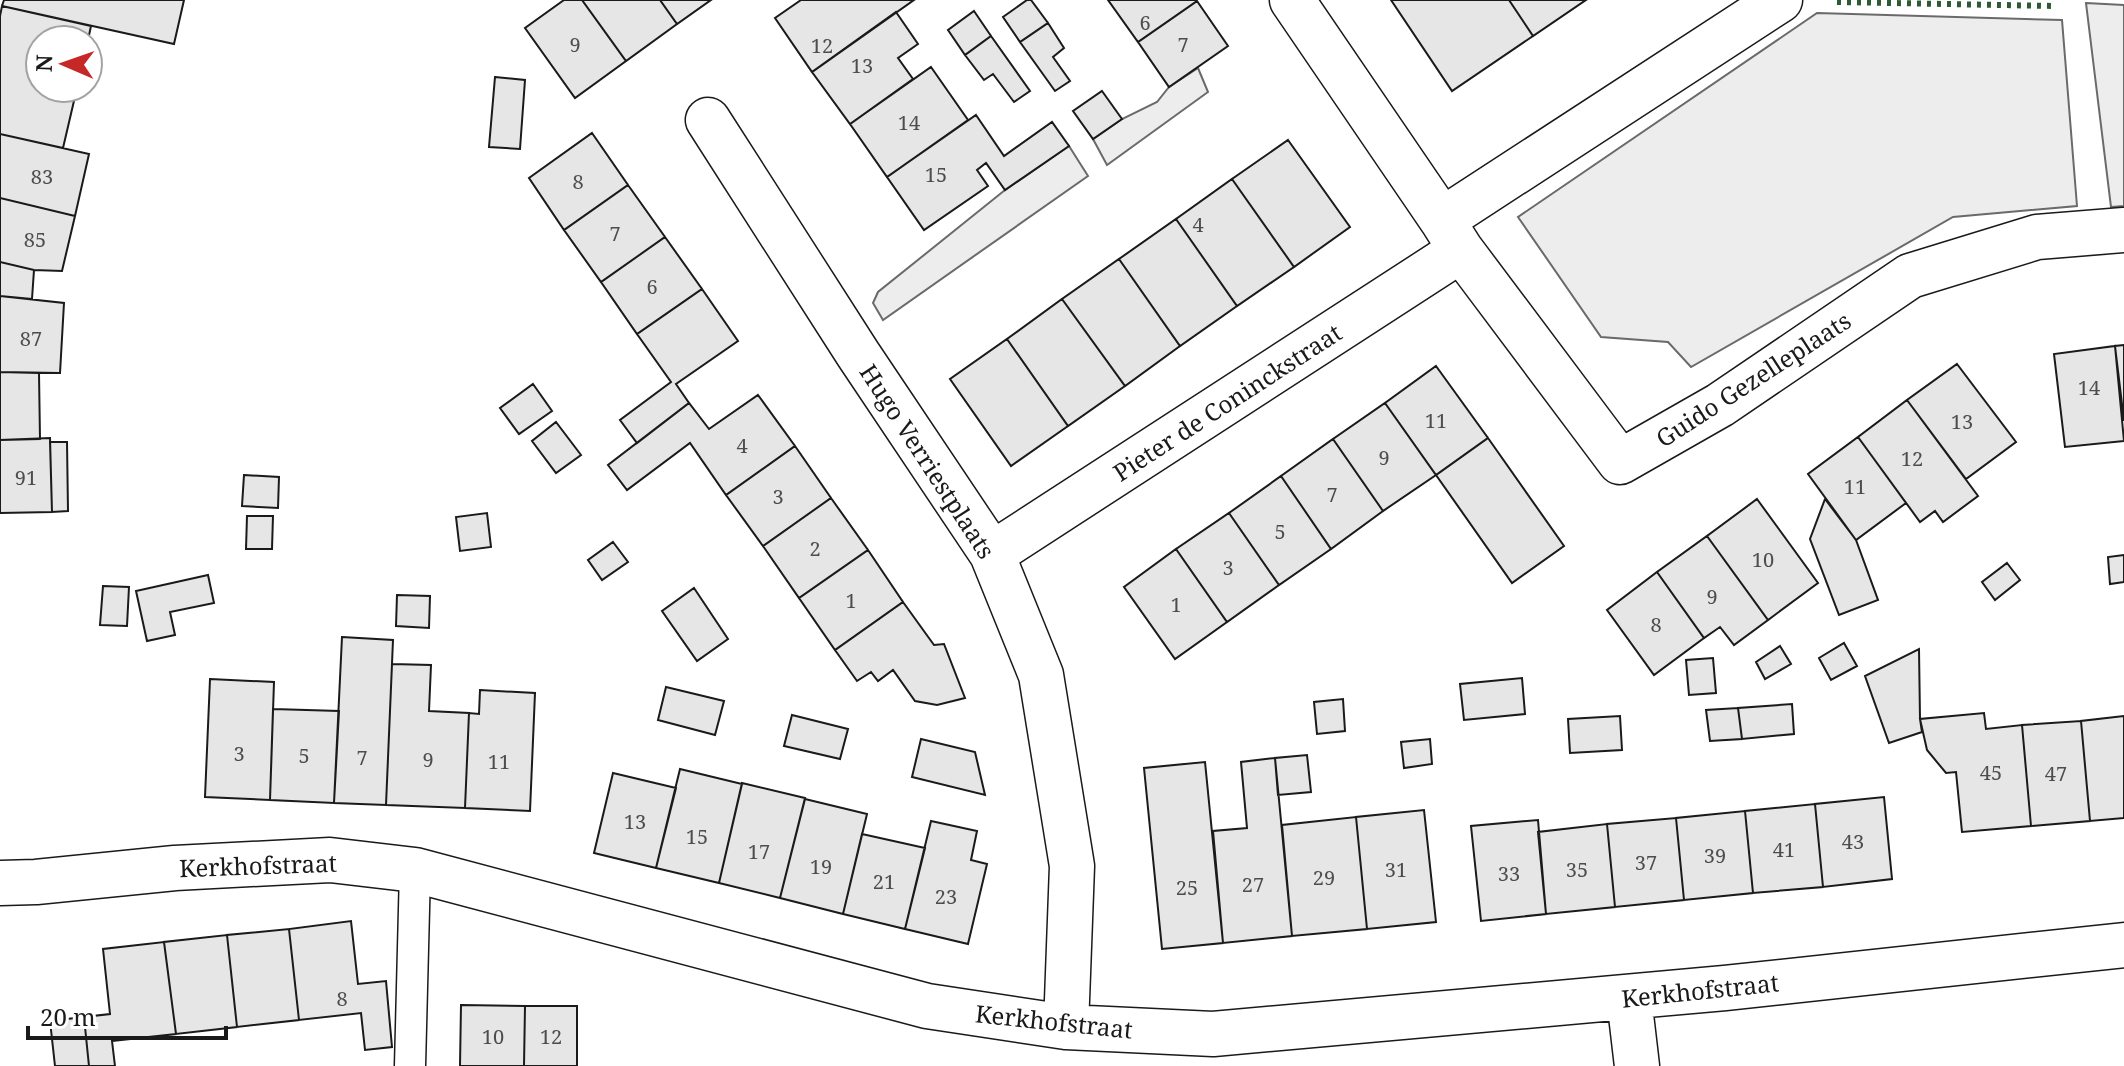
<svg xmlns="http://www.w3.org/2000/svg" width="2124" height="1066" font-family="'Noto Serif',serif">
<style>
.built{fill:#ededed;stroke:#6a6a6a;stroke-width:2}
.building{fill:#e6e6e6;stroke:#1a1a1a;stroke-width:2}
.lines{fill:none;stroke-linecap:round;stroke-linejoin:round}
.service-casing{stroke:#1a1a1a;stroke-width:33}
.minor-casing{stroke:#1a1a1a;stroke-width:47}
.service{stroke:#fff;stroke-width:30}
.minor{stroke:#fff;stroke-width:44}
.hedge{stroke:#2b5a34;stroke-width:6;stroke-dasharray:4 6;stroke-linecap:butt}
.labels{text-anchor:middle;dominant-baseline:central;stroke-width:6;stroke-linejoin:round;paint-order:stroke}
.number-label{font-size:20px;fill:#4d4d4d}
.street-label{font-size:24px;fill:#1a1a1a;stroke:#fff}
</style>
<rect width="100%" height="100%" fill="#fff"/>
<path class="built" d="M 2086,3 L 2124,5 L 2124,206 L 2111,207 Z
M 1817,13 L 2062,20 L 2077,206 L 1953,217 L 1691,367 L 1668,342 L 1601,337 L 1518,217 Z
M 1198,68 L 1208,92 L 1107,165 L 1093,139 L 1122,119 L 1157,102 L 1169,87 Z
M 1069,146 L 1088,176 L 883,320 L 873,303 L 878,292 L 1005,190 Z"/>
<path class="building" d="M 4,0 L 184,0 L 174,44 L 2,6 Z
M 564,0 L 582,0 L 626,61 L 575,98 L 525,28 Z
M 582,0 L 660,0 L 677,24 L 626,61 Z
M 660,0 L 711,0 L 677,24 Z
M 801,0 L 914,0 L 812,72 L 775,18 Z
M 1027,0 L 1031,0 L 1048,23 L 1020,42 L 1003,17 Z
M 1108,0 L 1196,0 L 1197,1 L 1138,42 Z
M 1391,0 L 1509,0 L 1533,36 L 1452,91 Z
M 1509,0 L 1586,0 L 1533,36 Z
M 1197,1 L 1228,46 L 1169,87 L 1138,42 Z
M 2,6 L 91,26 L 88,40 L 40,40 L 40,88 L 77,88 L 63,148 L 0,134 L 0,16 Z
M 974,11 L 991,36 L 965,55 L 948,30 Z
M 896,12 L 918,44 L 898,58 L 913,79 L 850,124 L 812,72 Z
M 1048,23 L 1064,48 L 1053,57 L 1070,81 L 1055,91 L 1020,42 Z
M 991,36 L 1030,91 L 1014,102 L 993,74 L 984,80 L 965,55 Z
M 931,67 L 968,120 L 887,177 L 850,124 Z
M 495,77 L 525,80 L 520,149 L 489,147 Z
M 1102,91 L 1122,119 L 1093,139 L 1073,111 Z
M 976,115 L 1004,156 L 1052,122 L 1069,146 L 1005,190 L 986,163 L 977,170 L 988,186 L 924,230 L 887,177 Z
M 592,133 L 628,185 L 564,230 L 529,178 Z
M 0,134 L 89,154 L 75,216 L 0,198 Z
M 1288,140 L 1350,227 L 1294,267 L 1232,179 Z
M 1232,179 L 1294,267 L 1237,306 L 1176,219 Z
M 628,185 L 665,237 L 601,282 L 564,230 Z
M 0,198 L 75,216 L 62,271 L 34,270 L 0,262 Z
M 1176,219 L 1237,306 L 1180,346 L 1119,259 Z
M 665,237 L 702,289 L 637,334 L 601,282 Z
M 1119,259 L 1180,346 L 1125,386 L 1062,299 Z
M 0,262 L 34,270 L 32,299 L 0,296 Z
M 702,289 L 738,341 L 676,384 L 689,403 L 637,443 L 620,420 L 671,382 L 637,334 Z
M 0,296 L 64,303 L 60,373 L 0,372 Z
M 1062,299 L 1125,386 L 1068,426 L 1007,339 Z
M 1007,339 L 1068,426 L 1011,466 L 950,379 Z
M 2124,345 L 2124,421 L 2115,346 Z
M 2115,346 L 2124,441 L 2065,447 L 2054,354 Z
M 1957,364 L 2016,442 L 1966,479 L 1907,400 Z
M 1436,366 L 1488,438 L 1436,475 L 1385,403 Z
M 0,372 L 39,373 L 40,439 L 0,440 Z
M 533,384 L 552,411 L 519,434 L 500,408 Z
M 758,395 L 795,446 L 726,495 L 690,443 L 627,490 L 608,465 L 689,403 L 709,429 Z
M 1907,400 L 1978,496 L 1943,522 L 1935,511 L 1920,522 L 1858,437 Z
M 1385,403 L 1436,475 L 1383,511 L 1333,439 Z
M 556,422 L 581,455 L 556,473 L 532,441 Z
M 1858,437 L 1906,503 L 1856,540 L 1808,474 Z
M 50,438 L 52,512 L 0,513 L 0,440 Z
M 1488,438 L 1564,546 L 1512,583 L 1436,475 Z
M 1333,439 L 1383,511 L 1331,549 L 1281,476 Z
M 50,442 L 67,442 L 68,511 L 52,512 Z
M 795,446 L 831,498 L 763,546 L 726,495 Z
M 244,475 L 279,477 L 278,508 L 242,506 Z
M 1281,476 L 1331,549 L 1279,585 L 1229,513 Z
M 831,498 L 868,550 L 799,598 L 763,546 Z
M 1757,499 L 1818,583 L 1768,620 L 1707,536 Z
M 1825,499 L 1856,540 L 1878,600 L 1839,615 L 1810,539 Z
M 487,513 L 491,547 L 460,551 L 456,517 Z
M 1229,513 L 1279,585 L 1227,622 L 1176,549 Z
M 247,516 L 273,516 L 272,549 L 246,549 Z
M 1707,536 L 1768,620 L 1734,645 L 1720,627 L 1704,638 L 1657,572 Z
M 613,542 L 628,562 L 602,580 L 588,560 Z
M 1176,549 L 1227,622 L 1175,659 L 1124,587 Z
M 868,550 L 903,602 L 835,650 L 799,598 Z
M 2124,555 L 2124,582 L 2110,584 L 2108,557 Z
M 2007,563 L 2020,580 L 1995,600 L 1982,582 Z
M 1657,572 L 1704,638 L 1654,675 L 1607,610 Z
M 208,575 L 214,603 L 170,612 L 175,635 L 147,641 L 136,591 Z
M 103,586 L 129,587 L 127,626 L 100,625 Z
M 694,588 L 728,639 L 697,661 L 662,611 Z
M 397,595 L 430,596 L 429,628 L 396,626 Z
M 903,602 L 934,645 L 944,644 L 965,698 L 937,705 L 915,701 L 893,670 L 878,681 L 871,672 L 857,681 L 835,650 Z
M 342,637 L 393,640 L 386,805 L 334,803 Z
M 1844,643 L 1857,666 L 1831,680 L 1819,658 Z
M 1780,646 L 1791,664 L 1765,679 L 1756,662 Z
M 1919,649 L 1920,719 L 1922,732 L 1889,743 L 1865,676 Z
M 1713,658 L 1716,693 L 1689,695 L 1686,660 Z
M 392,664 L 431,665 L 429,711 L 469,713 L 465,808 L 386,805 Z
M 1522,678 L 1525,714 L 1464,720 L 1460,684 Z
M 210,679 L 274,682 L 270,800 L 205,797 Z
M 666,687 L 724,701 L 715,735 L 658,720 Z
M 480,690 L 535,693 L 530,811 L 465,808 L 469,713 L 479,714 Z
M 1343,699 L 1345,731 L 1317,734 L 1314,702 Z
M 1792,704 L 1794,734 L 1742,739 L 1738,708 Z
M 1738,708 L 1742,739 L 1710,741 L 1706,710 Z
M 273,709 L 339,711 L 334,803 L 270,800 Z
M 1984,713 L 1986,729 L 2022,725 L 2031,826 L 1962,832 L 1956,772 L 1946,773 L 1927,750 L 1920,719 Z
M 792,715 L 848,729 L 840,759 L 784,746 Z
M 1620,716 L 1622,750 L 1570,753 L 1568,719 Z
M 2124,716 L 2124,818 L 2090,821 L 2081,721 Z
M 2081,721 L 2090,821 L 2031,826 L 2022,725 Z
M 921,739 L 975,752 L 985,795 L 912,777 Z
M 1430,739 L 1432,764 L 1404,768 L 1401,742 Z
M 1307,755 L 1311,792 L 1278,795 L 1275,758 Z
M 1275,758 L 1292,936 L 1223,943 L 1213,831 L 1247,828 L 1241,762 Z
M 1205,762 L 1223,943 L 1162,949 L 1144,768 Z
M 680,769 L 742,784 L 719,883 L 656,868 Z
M 613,773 L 676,788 L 656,868 L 594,853 Z
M 742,783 L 805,798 L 780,898 L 719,883 Z
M 1884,797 L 1892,879 L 1823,887 L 1815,804 Z
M 805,799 L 867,814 L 843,914 L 780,898 Z
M 1815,804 L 1823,887 L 1753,893 L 1745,811 Z
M 1424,810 L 1436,922 L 1367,929 L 1356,817 Z
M 1745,811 L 1753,893 L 1684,900 L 1676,818 Z
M 1356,817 L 1367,929 L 1292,936 L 1282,825 Z
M 1676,818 L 1684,900 L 1615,907 L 1607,824 Z
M 1538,820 L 1546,914 L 1481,921 L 1471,826 Z
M 931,821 L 977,831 L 971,860 L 987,864 L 968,944 L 905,929 Z
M 1607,824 L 1615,907 L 1546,914 L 1538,832 Z
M 862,834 L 925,848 L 905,929 L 843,914 Z
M 351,921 L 358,984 L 386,981 L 392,1047 L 365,1050 L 361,1013 L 299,1020 L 289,929 Z
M 289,929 L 299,1020 L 237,1027 L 227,935 Z
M 227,935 L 237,1027 L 176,1034 L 164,942 Z
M 164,942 L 176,1034 L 112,1041 L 115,1066 L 89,1066 L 84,1017 L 110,1014 L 103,949 Z
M 461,1005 L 525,1006 L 524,1066 L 460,1066 Z
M 525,1006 L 577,1006 L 577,1066 L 524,1066 Z
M 84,1017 L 89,1066 L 55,1066 L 50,1021 Z"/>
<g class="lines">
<defs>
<path id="service" d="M 410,1066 L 415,870"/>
<path id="minor" d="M 1292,0 L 1442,220
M 1780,0 L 1442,220 L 1461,250 L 1620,462 L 1720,405 L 1910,276 L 2037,237 L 2124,230
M 708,120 L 858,354 L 992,554 L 1041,675 L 1072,866 L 1066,1027
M 992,554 L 1461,250
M 0,883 L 36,882 L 175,868 L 330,860 L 415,870 L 927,1006 L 1066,1027 L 1213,1034 L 1725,988 L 2124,945
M 1629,998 L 1637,1066"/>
</defs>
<use href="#service" class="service-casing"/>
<use href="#minor" class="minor-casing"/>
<use href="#service" class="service"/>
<use href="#minor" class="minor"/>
<path class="hedge" d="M 1837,2 L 2055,6"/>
</g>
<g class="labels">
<g class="number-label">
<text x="1145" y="22">6</text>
<text x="575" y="44">9</text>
<text x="1183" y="44">7</text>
<text x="822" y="45">12</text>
<text x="862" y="65">13</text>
<text x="909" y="122">14</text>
<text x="936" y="174">15</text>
<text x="42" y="176">83</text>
<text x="578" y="181">8</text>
<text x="1198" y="224">4</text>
<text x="615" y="233">7</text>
<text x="35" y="239">85</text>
<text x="652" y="286">6</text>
<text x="31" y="338">87</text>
<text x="2089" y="387">14</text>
<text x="1436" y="420">11</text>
<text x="1962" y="421">13</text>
<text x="742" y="445">4</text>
<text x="1384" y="457">9</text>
<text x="1912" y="458">12</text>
<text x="26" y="477">91</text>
<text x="1855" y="486">11</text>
<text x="1332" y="494">7</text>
<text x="778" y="496">3</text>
<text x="1280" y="531">5</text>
<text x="815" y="548">2</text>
<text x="1763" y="559">10</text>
<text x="1228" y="567">3</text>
<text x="1712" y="596">9</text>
<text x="851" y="600">1</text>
<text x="1176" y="604">1</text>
<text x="1656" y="624">8</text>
<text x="239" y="753">3</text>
<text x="304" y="755">5</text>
<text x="362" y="757">7</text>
<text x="428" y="759">9</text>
<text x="499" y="761">11</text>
<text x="1991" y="772">45</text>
<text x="2056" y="773">47</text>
<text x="635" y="821">13</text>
<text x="697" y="836">15</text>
<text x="1853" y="841">43</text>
<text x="1784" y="849">41</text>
<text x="759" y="851">17</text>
<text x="1715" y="855">39</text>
<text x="1646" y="862">37</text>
<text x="821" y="866">19</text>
<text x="1396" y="869">31</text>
<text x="1577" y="869">35</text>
<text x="1509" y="873">33</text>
<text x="1324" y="877">29</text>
<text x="884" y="881">21</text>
<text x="1253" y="884">27</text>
<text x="1187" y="887">25</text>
<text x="946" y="896">23</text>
<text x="342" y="998">8</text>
<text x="493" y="1036">10</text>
<text x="551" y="1036">12</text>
</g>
<g class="street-label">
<text transform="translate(1753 379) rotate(-33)">Guido Gezelleplaats</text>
<text transform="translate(1227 402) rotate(-33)">Pieter de Coninckstraat</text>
<text transform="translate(928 461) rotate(57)">Hugo Verriestplaats</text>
<text transform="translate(258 865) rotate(-2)">Kerkhofstraat</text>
<text transform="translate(1700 990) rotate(-6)">Kerkhofstraat</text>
<text transform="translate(1054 1021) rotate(6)">Kerkhofstraat</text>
</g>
</g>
<g transform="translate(64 64) rotate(272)"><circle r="38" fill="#ffffff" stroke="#a3a3a3" stroke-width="2"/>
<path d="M0-6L14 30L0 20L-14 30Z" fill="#c62828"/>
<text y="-12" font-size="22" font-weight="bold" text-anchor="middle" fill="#1a1a1a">N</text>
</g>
<path d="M28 1026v12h198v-12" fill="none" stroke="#1a1a1a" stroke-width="4"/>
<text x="40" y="1026" font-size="24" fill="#1a1a1a" stroke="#ffffff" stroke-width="6" paint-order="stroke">20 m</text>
</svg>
